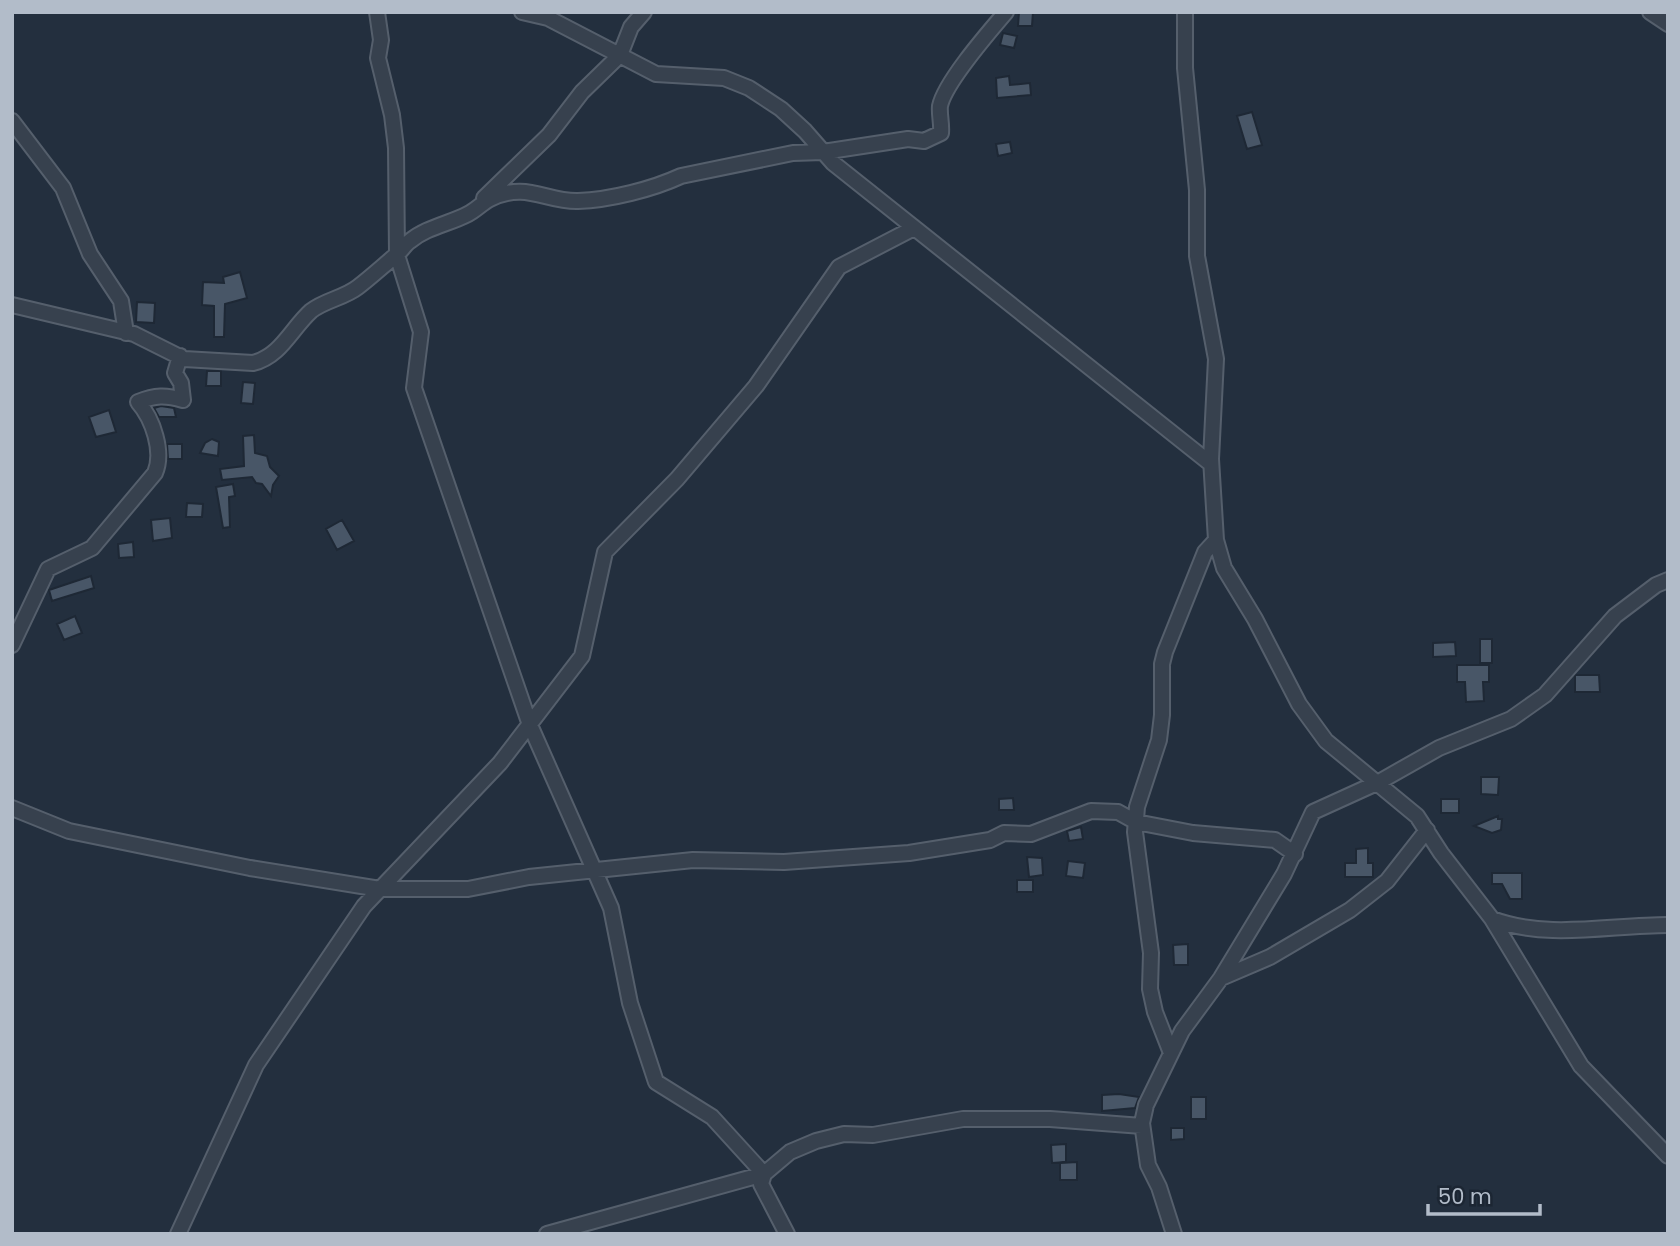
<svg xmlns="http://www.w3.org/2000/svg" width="1680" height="1246" font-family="Poppins,sans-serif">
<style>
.building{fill:#485667;stroke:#1e2835;stroke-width:2}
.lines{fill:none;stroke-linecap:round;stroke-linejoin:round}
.minor-casing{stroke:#555f6c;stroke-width:18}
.minor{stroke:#37414e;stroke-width:14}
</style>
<rect width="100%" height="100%" fill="#232f3e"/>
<path class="building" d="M 1019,12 L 1033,12 L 1032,26 L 1018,26 Z
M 1003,33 L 1017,36 L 1014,48 L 1000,45 Z
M 1009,76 L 1010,85 L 1030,83 L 1031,95 L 997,98 L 996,78 Z
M 1252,112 L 1262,145 L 1247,149 L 1237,116 Z
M 1010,142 L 1012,153 L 998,156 L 996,144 Z
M 240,272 L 247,298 L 225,304 L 224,337 L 214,337 L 214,306 L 202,305 L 203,282 L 224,283 L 223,277 Z
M 137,302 L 155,303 L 154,323 L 136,322 Z
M 207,371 L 221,371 L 221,386 L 206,386 Z
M 243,382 L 255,383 L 253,404 L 241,403 Z
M 161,406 L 174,408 L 176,417 L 159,417 L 154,408 Z
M 109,410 L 116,432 L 96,437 L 89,417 Z
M 254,435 L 255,453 L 267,456 L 270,467 L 279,476 L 273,485 L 271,496 L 262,484 L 256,483 L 252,477 L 222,480 L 220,469 L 244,466 L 243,436 Z
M 212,439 L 219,442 L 218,456 L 200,453 L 205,443 Z
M 167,444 L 182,444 L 182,459 L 168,459 Z
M 233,484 L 235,496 L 229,497 L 230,527 L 223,528 L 216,487 Z
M 187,503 L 203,504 L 202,517 L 186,517 Z
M 170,518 L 172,538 L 153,541 L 151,520 Z
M 342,520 L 354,541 L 337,550 L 326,529 Z
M 133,542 L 134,557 L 119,558 L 118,544 Z
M 91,576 L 94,588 L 52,601 L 49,590 Z
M 75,616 L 82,633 L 64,640 L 57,624 Z
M 1480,639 L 1492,639 L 1492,663 L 1480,663 Z
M 1455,642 L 1456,656 L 1433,657 L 1433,643 Z
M 1457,665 L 1489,665 L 1489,682 L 1483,682 L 1484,701 L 1466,702 L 1465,682 L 1457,682 Z
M 1575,675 L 1599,675 L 1600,692 L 1575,692 Z
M 1481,777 L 1499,777 L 1498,795 L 1481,794 Z
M 1013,798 L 1014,810 L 999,810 L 999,799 Z
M 1441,799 L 1459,799 L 1459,813 L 1441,813 Z
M 1498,816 L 1498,819 L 1502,819 L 1501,830 L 1492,833 L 1474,826 Z
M 1081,827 L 1083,839 L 1069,841 L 1067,831 Z
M 1368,848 L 1368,863 L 1373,863 L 1373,877 L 1345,877 L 1345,863 L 1356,863 L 1356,849 Z
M 1027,857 L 1042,858 L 1043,875 L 1029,877 Z
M 1068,861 L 1085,863 L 1083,878 L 1066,876 Z
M 1492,873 L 1522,873 L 1522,899 L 1510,899 L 1502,884 L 1492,884 Z
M 1017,880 L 1033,880 L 1033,892 L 1017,892 Z
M 1188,944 L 1188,965 L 1174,965 L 1173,945 Z
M 1119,1094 L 1139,1097 L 1135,1108 L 1102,1111 L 1102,1095 Z
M 1191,1097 L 1206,1097 L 1206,1119 L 1191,1119 Z
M 1171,1128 L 1184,1128 L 1184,1139 L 1171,1140 Z
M 1066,1144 L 1066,1162 L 1052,1163 L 1051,1145 Z
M 1077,1162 L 1077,1180 L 1060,1180 L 1060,1163 Z"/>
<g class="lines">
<defs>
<path id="minor" d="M 377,12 L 381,40 L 378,58 L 392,115 L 396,148 L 397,255 L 421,332 L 414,388 L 530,725 L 611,908 L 630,1003 L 656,1082 L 712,1117 L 764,1174
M 522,12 L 548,18 L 656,74 L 724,78 L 749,88 L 781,109 L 805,131 L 833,163 L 1211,464
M 1185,12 L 1185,68 L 1197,190 L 1197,256 L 1216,359 L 1211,459 L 1216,540 L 1224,568 L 1255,619 L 1299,704 L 1326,741 L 1417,816 L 1441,853 L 1492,919 L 1581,1066 L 1668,1156
M 1650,12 L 1668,24
M 12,121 L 63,188 L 90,254 L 121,301 L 126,333
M 484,198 L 549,135 L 582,92 L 620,55 L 631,27 L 644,12
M 12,305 L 134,334 L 184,359 L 253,363 C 281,356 291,329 311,311 C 325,300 344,298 358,287 C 371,277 383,266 395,256 C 401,252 404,245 410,241 C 427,227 449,224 468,214 C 476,210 482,203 490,199 C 526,181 546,202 578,201 C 610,200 653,189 681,176 L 793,153 L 823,152 L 908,139 L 924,141 L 941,133 C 942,124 939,114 940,106 C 945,82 989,32 1006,12
M 12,645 L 48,569 L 92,548 L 155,473 C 164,452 153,419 138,402 C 155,395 166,395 183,400 L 181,383 L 175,373 L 180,356
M 12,808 L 69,831 L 250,868 L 380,889 L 468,889 L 529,877 L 693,860 L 784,862 L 909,853 L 990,840 L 1004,833 L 1031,834 L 1091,811 L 1118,812 L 1136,822 L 1193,833 L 1275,840 L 1295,854
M 1492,919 C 1548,940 1609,925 1668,925
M 1221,978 L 1270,957 L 1350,910 L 1387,881 L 1427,830
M 1171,1053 L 1155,1012 L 1150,989 L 1151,953 L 1135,832 L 1137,807 L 1159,740 L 1162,715 L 1162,664 L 1165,652 L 1205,552 L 1216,540
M 764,1174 L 761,1184 L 787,1234
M 178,1234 L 256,1065 L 364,906 L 500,763 L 582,656 L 605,552 L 677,479 L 756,386 L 839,267 L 914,228
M 547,1234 L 764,1174 L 790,1152 L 816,1141 L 844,1134 L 873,1135 L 963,1119 L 1050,1119 L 1142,1126
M 1174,1234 L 1159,1187 L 1148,1165 L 1142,1123 L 1146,1105 L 1182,1031 L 1221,978 L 1284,874 L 1313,812 L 1379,782 L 1439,748 L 1511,719 L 1545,695 L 1615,616 L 1656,585 L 1668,580"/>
</defs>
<use href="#minor" class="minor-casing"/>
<use href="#minor" class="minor"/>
</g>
<rect width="1680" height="1246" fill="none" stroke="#b2bcc9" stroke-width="28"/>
<path d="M1428 1204v10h112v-10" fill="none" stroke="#b2bcc9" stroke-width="3.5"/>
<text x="1438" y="1204" font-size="21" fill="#b2bcc9" stroke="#1c2633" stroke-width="5" paint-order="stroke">50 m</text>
</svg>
